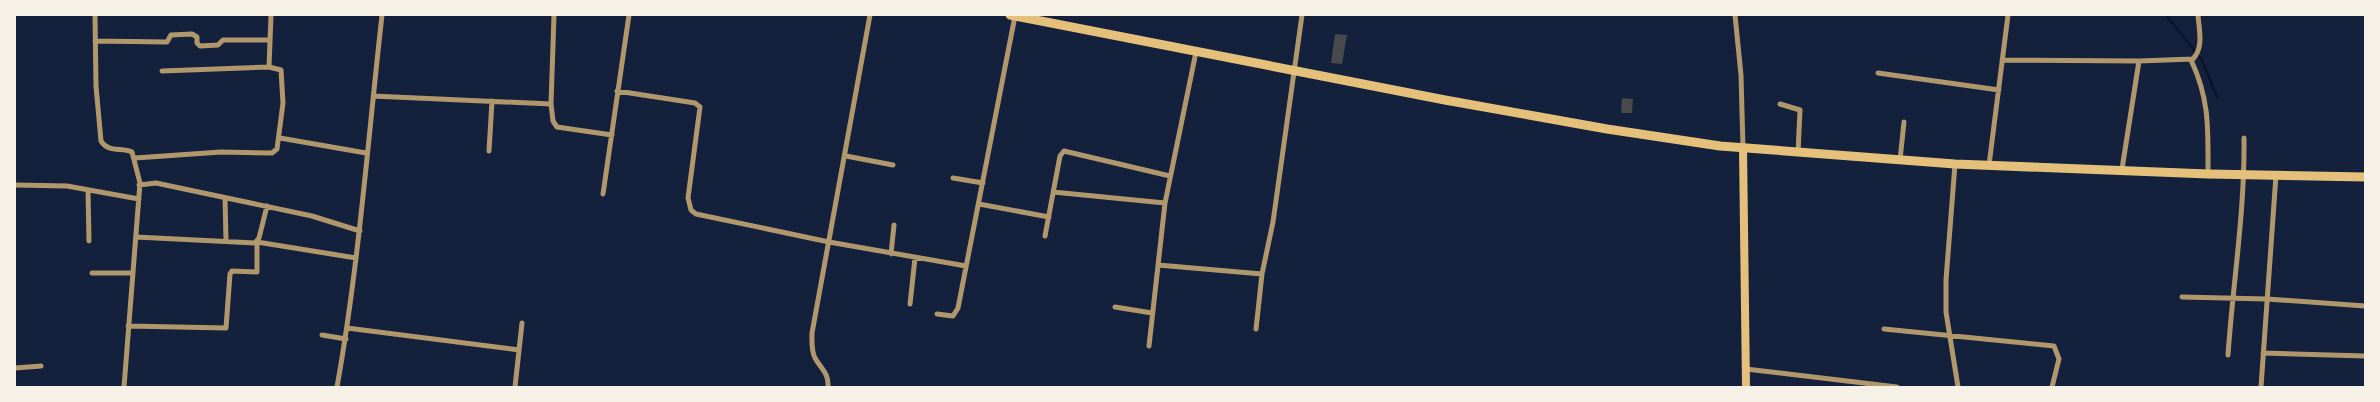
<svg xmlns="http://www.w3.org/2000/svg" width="2380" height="402" font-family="Lora,serif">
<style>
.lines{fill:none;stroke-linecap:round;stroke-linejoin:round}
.stream{stroke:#0b132b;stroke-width:2.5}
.building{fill:#48494c}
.minor{stroke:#b1986c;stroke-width:5}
.secondary{stroke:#e5c07b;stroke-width:8}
.primary{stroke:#e5c07b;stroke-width:9}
</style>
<rect width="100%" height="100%" fill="#14213d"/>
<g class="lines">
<path class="stream" d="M 2166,15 L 2202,60 L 2217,97"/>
</g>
<path class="building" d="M 1335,34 L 1347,35 L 1342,64 L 1331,63 Z
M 1622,98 L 1633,99 L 1632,113 L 1621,113 Z"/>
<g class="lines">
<path class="minor" d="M 95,15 L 96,86 L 101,141 C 108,153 122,147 132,152 L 140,183 L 124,387
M 1735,15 L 1741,75 L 1743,148
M 95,41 L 167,42 L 171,35 L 192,34 L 197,37 L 197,43 L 200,46 L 218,45 L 223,40 L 270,40
M 2002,60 L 2139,61
M 2191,60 C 2210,100 2208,130 2208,174
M 269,67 L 271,15
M 1878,73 L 1999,90
M 617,91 L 695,103 L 700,107 L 688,198 L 691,210 L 696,214 L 829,242 L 966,266
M 373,96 L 551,104 L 554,15
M 551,104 L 553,121 L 557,127 L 612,135
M 1780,104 L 1800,110 L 1798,153
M 280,138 L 366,153
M 489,151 L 492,101
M 846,156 L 893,165
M 135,158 L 221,152 L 272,153 L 277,149 L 283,103 L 281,70 L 269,67 L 162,71
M 1900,160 L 1904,122
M 1955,164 L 1946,280 L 1946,312 L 1958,387
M 1989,165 L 2008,15
M 2122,169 L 2139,61 L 2193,59 C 2204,47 2199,30 2198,15
M 953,178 L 983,183
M 15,185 L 67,186 L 139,199
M 139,185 L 156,183 L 312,216 L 360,231
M 88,190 L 89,241
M 1053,192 L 1165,203
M 603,194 L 629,15
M 225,198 L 226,240
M 979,204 L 1049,217
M 1045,236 L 1060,156 L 1064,151 L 1170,176
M 136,237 L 255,243 L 259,238 L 267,206
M 891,254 L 894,225
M 1158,265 L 1262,274
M 92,273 L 132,273
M 2182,297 L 2267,299 L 2365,306
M 910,304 L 915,258
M 1115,307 L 1152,313
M 937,314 L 953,316 L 958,308 L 1015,16
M 128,326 L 226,328 L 230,274 L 232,271 L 257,272 L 257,242 L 356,258
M 347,328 L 519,350
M 1256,329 L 1262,274 L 1273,222 L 1302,15
M 1884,329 L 2054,346 L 2059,359 L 2052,387
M 322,335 L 346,339
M 1149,346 L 1165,203 L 1196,52
M 2263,353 L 2365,356
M 2228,355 C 2233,282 2245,211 2244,138
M 15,368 L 41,366
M 1746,369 L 1897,387
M 337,387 C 359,264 368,139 382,15
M 515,387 L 522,323
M 828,387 C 829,373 821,369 815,358 C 811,350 812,341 812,333 L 870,15
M 2261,387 L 2276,175"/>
<path class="secondary" d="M 1743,148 L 1746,387"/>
<path class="primary" d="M 1010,15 L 1445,100 L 1607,129 L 1720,146 L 1955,164 L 2208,174 L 2365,177"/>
</g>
<rect width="2380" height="402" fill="none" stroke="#f6f1e7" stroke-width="32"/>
</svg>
